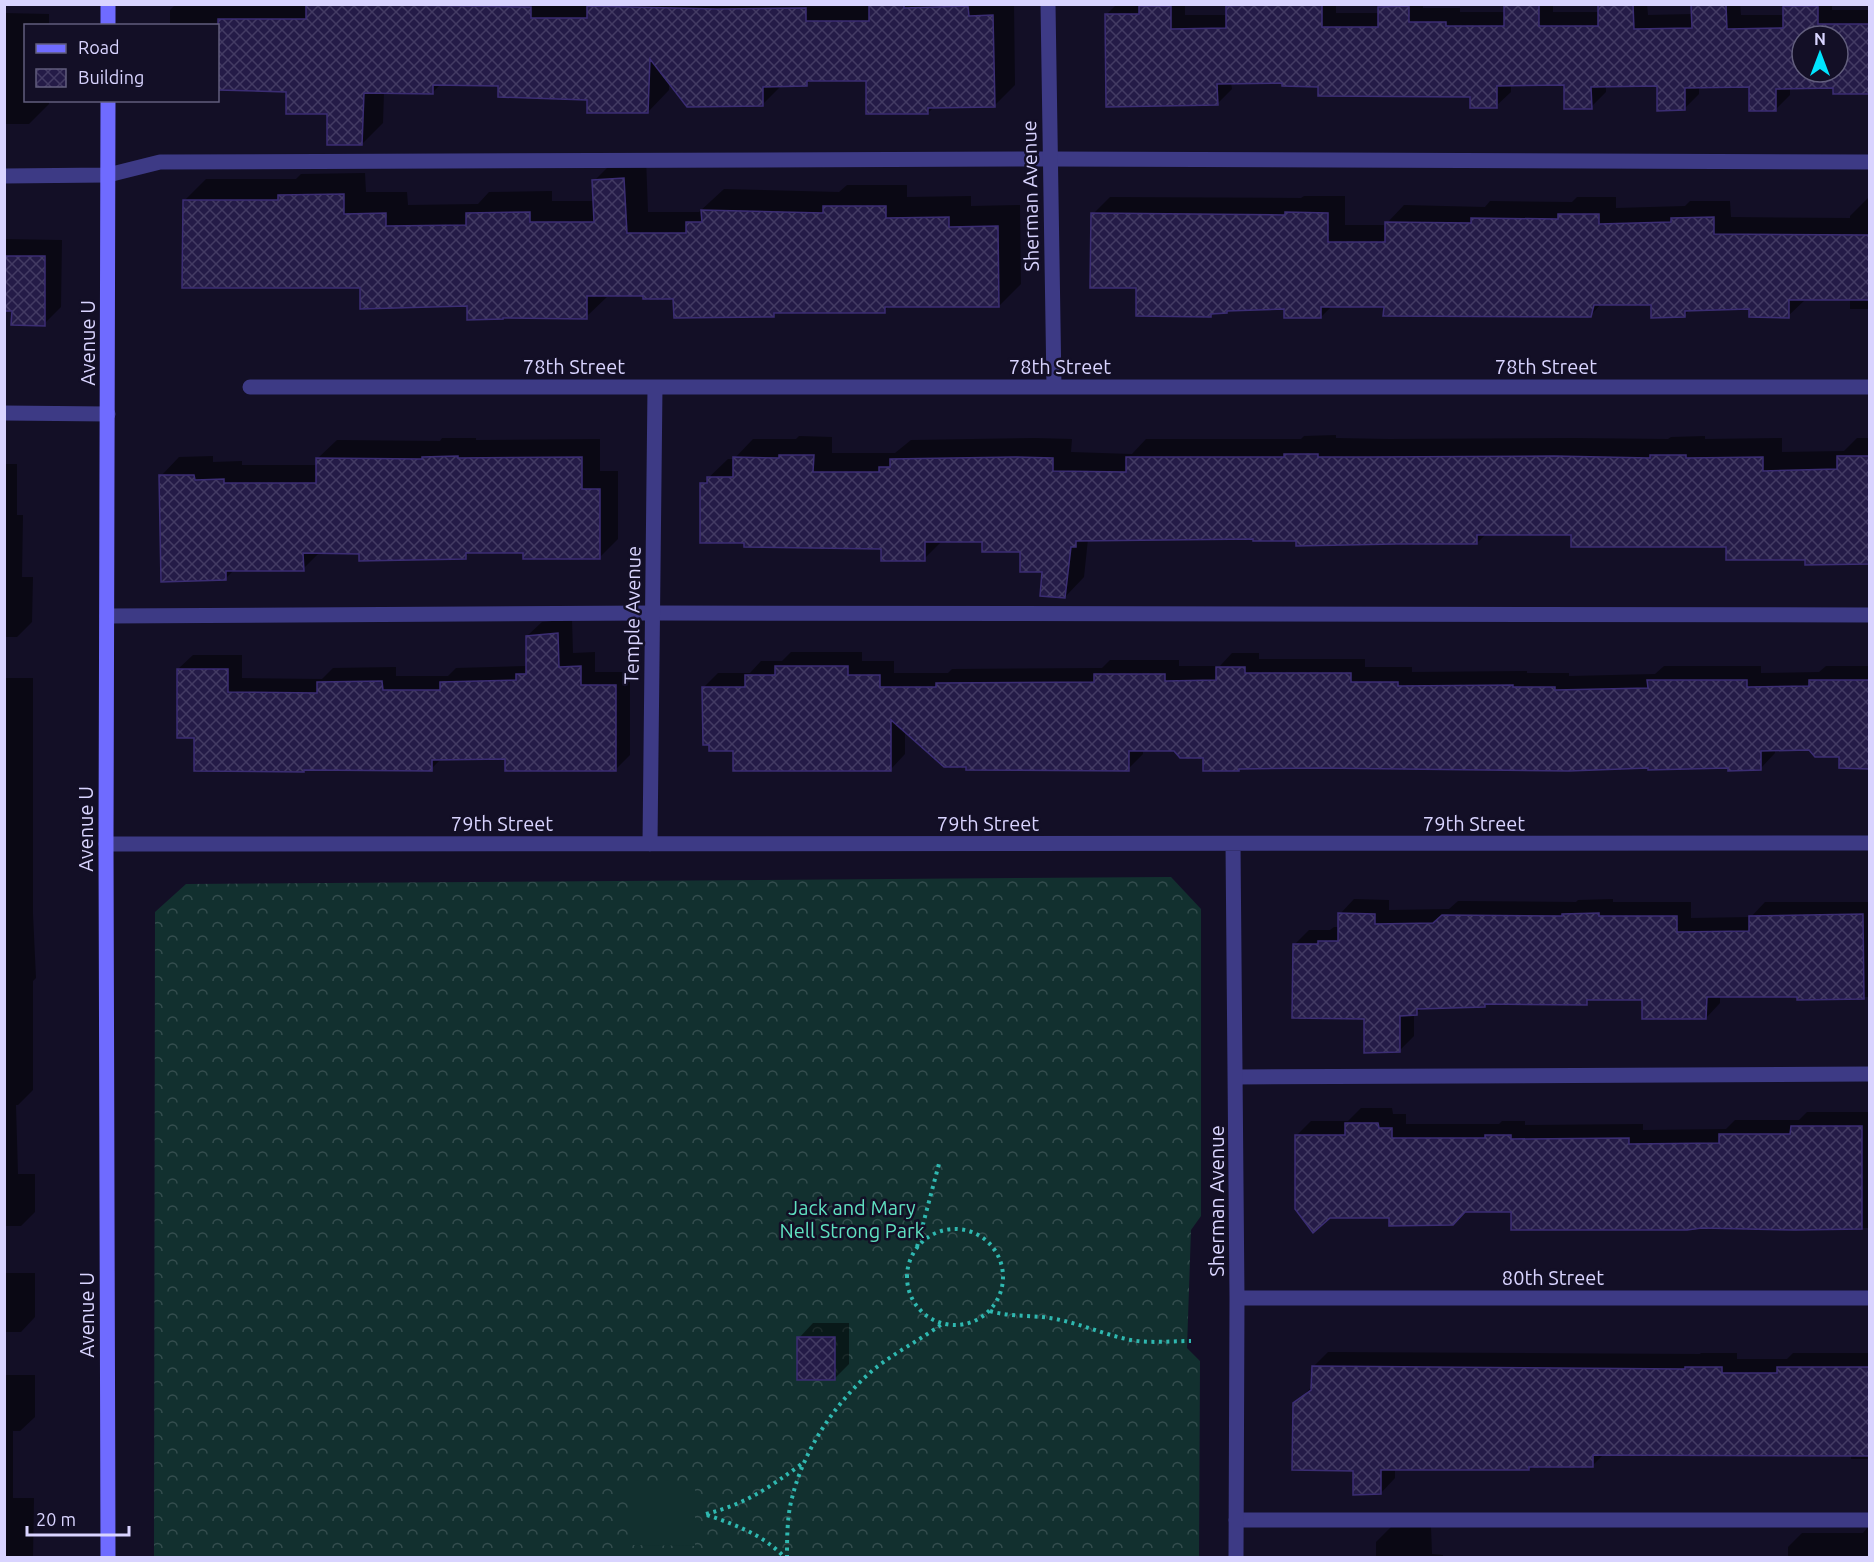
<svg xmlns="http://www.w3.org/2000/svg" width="1874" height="1562" font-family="Ubuntu,sans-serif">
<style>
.forest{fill:url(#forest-crowns)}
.pitch{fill:#12302f}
.shadow{fill:#0007;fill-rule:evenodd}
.building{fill:url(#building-cross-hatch);stroke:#3b2d73;stroke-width:1.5;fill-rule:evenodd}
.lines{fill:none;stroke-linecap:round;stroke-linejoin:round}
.path{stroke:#2fb8b0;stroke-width:4;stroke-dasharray:3 4.5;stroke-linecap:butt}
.lane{stroke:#3d3a85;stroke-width:15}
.street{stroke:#3d3a85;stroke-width:15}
.secondary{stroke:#6f6bff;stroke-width:15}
.labels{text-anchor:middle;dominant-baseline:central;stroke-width:5;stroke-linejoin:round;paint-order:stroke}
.street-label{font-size:20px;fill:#d9d4ff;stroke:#130f26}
.park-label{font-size:20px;fill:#5fe0c0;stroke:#130f26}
</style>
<defs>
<pattern id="forest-crowns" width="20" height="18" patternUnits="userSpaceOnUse" patternTransform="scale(1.5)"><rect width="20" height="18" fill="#12302f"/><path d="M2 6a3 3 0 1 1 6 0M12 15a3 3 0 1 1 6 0" fill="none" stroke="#344d4e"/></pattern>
<pattern id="building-cross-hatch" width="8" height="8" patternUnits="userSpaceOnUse" patternTransform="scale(1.5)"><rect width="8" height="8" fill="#241b47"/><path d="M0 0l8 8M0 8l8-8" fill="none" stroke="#433b63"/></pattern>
</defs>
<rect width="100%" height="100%" fill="#130f26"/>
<path class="forest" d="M 1171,877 L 1201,909 L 1201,1216 L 1191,1230 L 1187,1348 L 1200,1361 L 1199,1557 L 154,1558 L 155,912 L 186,884 Z"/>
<path class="pitch" d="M 632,1483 L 695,1483 L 695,1546 L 632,1545 Z"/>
<path class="shadow" d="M 176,4 L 1014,4 L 1015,85 L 994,106 L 934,107 L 928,113 L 868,80 L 811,80 L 806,85 L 782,85 L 763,104 L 669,82 L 669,90 L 648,112 L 589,99 L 500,85 L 442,83 L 432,93 L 384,92 L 383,123 L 362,144 L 328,113 L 288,90 L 218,88 L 218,26 L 170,26 L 170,10 Z
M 1117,4 L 1185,4 L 1185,15 L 1228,15 L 1228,7 L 1230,4 L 1336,4 L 1336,13 L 1380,13 L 1380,8 L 1383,4 L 1423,4 L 1423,8 L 1460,8 L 1460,12 L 1505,12 L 1505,4 L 1553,4 L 1553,12 L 1600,12 L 1600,4 L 1647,4 L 1648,15 L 1693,14 L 1694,4 L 1740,4 L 1741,15 L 1784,15 L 1784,7 L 1786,4 L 1832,4 L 1832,10 L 1870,10 L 1870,92 L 1835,92 L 1834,87 L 1790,87 L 1790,95 L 1775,110 L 1750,86 L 1699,87 L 1699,94 L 1684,109 L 1659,84 L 1606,85 L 1606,92 L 1591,107 L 1566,84 L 1511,84 L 1511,92 L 1496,106 L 1471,95 L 1283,82 L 1231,83 L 1232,89 L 1217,104 L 1107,14 ZM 1802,36 L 1838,36 L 1838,72 L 1802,72 Z
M 4,13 L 49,14 L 49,26 L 26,26 L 26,100 L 49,100 L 49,104 L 29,124 L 4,124 Z
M 646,157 L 648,212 L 699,212 L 724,189 L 839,192 L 847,185 L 907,185 L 907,197 L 971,196 L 971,206 L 1020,205 L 1021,284 L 999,306 L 890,306 L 884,311 L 778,311 L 773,316 L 675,298 L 644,294 L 608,296 L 586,317 L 469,304 L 361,286 L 184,201 L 206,179 L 296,179 L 301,174 L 365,173 L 366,192 L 407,192 L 408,205 L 478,204 L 489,192 L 552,191 L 552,201 L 595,201 L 594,181 L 616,159 Z
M 1304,196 L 1345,196 L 1345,225 L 1387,225 L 1387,223 L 1404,205 L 1485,207 L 1490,201 L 1572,202 L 1577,197 L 1616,197 L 1616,208 L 1685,206 L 1690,201 L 1730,201 L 1731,217 L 1850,218 L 1850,216 L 1868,198 L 1870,198 L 1870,309 L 1850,309 L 1850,299 L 1806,299 L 1788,316 L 1751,307 L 1691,309 L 1684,316 L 1652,303 L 1602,303 L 1591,315 L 1385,306 L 1332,306 L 1321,317 L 1286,308 L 1229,309 L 1226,312 L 1214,312 L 1211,315 L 1137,287 L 1093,214 L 1110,197 L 1301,198 Z
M 4,239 L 62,240 L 61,307 L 44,324 L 13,310 L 4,309 Z
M 1336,435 L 1336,438 L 1389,439 L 1574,438 L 1668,439 L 1671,437 L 1705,436 L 1705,439 L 1782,438 L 1782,452 L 1844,451 L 1857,438 L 1870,438 L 1870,563 L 1806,564 L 1806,558 L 1728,546 L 1573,534 L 1486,534 L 1477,543 L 1297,540 L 1254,537 L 1088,539 L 1084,577 L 1065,597 L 1043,570 L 1022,550 L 984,540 L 943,540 L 924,559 L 883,548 L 702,484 L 728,459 L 734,459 L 753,439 L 796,439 L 799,436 L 832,437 L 832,453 L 895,453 L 911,440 L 1035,438 L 1072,439 L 1071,452 L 1132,454 L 1146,439 L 1301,439 L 1304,436 Z
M 442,438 L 476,438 L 476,440 L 600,439 L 600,471 L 618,471 L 618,539 L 599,558 L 525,551 L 471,551 L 465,557 L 320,552 L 303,569 L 235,569 L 225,579 L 161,476 L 179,457 L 213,456 L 213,462 L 242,461 L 242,465 L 318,465 L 318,458 L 337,440 L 440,441 Z
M 4,464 L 17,464 L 17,515 L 23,515 L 22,577 L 33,577 L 32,622 L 17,637 L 5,637 L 4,665 Z
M 572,619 L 573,653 L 595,652 L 595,672 L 630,672 L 630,755 L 616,769 L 506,757 L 441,759 L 431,769 L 196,736 L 178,669 L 193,655 L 242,655 L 242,678 L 322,679 L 333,668 L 396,667 L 396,676 L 448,676 L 456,668 L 525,666 L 527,664 L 527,636 L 542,622 Z
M 791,652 L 862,652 L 862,661 L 894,661 L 894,673 L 948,673 L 952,669 L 1102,668 L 1110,660 L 1179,660 L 1179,666 L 1220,666 L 1232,653 L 1259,653 L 1259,659 L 1365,659 L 1365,667 L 1412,667 L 1412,672 L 1527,671 L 1527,673 L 1569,673 L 1569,676 L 1655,674 L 1664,666 L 1761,666 L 1761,673 L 1819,672 L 1826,666 L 1870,666 L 1870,768 L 1840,767 L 1840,755 L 1810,748 L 1775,749 L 1775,753 L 1761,768 L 1730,767 L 1241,767 L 1239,770 L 1205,757 L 1174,750 L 1143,750 L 1143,754 L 1128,769 L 905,731 L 905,754 L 891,769 L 734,749 L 704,687 L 718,673 L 750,673 L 761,661 L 782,661 Z
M 4,678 L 33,678 L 33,914 L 36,978 L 33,981 L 33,1090 L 18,1105 L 16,1105 L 18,1174 L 35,1174 L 35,1212 L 21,1226 L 5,1226 L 5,1273 L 35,1273 L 35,1317 L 21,1332 L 4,1332 Z
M 1354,899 L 1389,900 L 1389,910 L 1449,909 L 1458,901 L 1576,902 L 1578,900 L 1613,899 L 1613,902 L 1691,902 L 1691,918 L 1751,917 L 1765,902 L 1870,902 L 1870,997 L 1799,998 L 1799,995 L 1720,996 L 1720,1003 L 1706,1018 L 1643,998 L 1592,998 L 1586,1004 L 1487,1003 L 1484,1006 L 1423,1007 L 1416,1014 L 1414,1014 L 1414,1036 L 1399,1051 L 1294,945 L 1309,930 L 1330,930 L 1334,927 L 1339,927 L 1340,914 Z
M 1361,1108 L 1392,1108 L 1393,1114 L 1406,1114 L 1406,1124 L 1499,1124 L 1502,1121 L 1525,1121 L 1525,1125 L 1643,1124 L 1643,1130 L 1726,1129 L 1735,1120 L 1799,1120 L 1807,1112 L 1870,1112 L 1870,1228 L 1702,1226 L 1513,1211 L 1466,1211 L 1390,1216 L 1296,1136 L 1311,1121 L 1348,1121 Z
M 813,1323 L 849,1323 L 849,1364 L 835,1378 L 799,1338 Z
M 1328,1352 L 1700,1354 L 1701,1353 L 1737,1353 L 1737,1359 L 1787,1359 L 1793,1353 L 1870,1353 L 1870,1459 L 1851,1459 L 1851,1455 L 1604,1454 L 1592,1466 L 1531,1466 L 1528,1468 L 1395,1468 L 1395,1478 L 1381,1493 L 1354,1470 L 1294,1404 L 1313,1386 L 1313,1367 Z
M 4,1375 L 35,1375 L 35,1417 L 20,1431 L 13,1431 L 13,1498 L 34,1498 L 33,1558 L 4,1558 Z
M 1869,1526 L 1870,1558 L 1788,1558 L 1788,1547 L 1802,1533 L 1863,1533 Z
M 1391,1527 L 1431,1527 L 1432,1554 L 1443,1555 L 1443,1558 L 1376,1558 L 1376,1542 Z"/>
<path class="building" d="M 325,4 L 531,7 L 531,18 L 587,18 L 587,6 L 717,9 L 806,8 L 806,21 L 869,21 L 869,5 L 904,5 L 904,8 L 968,6 L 969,16 L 993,15 L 995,107 L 928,108 L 928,114 L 866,114 L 866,81 L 807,81 L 807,86 L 763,87 L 763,106 L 687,107 L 650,59 L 648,113 L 587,113 L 587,100 L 498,97 L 498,86 L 433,85 L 433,94 L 364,93 L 362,145 L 327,145 L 327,114 L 286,114 L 286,92 L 218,90 L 218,19 L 306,19 L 306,5 Z
M 1282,4 L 1322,4 L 1322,27 L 1378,27 L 1378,7 L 1409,6 L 1409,22 L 1446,22 L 1446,26 L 1504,26 L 1504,4 L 1539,4 L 1539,26 L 1598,26 L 1598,4 L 1633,4 L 1634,29 L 1692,28 L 1691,5 L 1726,5 L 1727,29 L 1783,28 L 1783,6 L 1818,6 L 1818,24 L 1869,24 L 1869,94 L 1833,94 L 1833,88 L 1776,89 L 1776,111 L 1749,111 L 1749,87 L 1685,88 L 1685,110 L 1657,111 L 1657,86 L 1591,87 L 1592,109 L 1564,109 L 1564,85 L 1497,86 L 1497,108 L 1470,108 L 1470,97 L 1318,96 L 1318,87 L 1282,86 L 1282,83 L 1217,84 L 1218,105 L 1106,107 L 1105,14 L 1139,14 L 1139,6 L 1171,6 L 1171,29 L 1226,28 L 1226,6 ZM 1802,36 L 1838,36 L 1838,72 L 1802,72 Z
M 624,178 L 627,233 L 686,233 L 686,222 L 702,222 L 701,210 L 823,213 L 823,206 L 886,206 L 886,218 L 949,217 L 949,227 L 998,226 L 999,307 L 885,307 L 885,313 L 774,313 L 774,317 L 674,318 L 673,299 L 643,299 L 643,296 L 587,296 L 587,319 L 503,318 L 503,319 L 467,320 L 467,306 L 360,309 L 360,288 L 182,288 L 183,200 L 278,200 L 278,195 L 344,194 L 344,214 L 386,213 L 386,226 L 466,225 L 466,213 L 530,212 L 530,222 L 594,222 L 592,180 Z
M 1285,212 L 1328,213 L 1328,242 L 1385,242 L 1385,222 L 1471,223 L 1471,218 L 1558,219 L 1558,214 L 1599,214 L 1599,224 L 1671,222 L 1671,218 L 1714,217 L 1714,234 L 1869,235 L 1869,300 L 1789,300 L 1789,318 L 1749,317 L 1749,309 L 1685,311 L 1685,317 L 1651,318 L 1651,305 L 1594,305 L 1591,317 L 1383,316 L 1384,307 L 1321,307 L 1321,318 L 1284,318 L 1284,309 L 1227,311 L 1227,313 L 1211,314 L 1211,317 L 1136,316 L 1136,288 L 1090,288 L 1091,213 L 1285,215 Z
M 4,256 L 45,256 L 45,326 L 11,325 L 12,311 L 4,311 Z
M 1284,454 L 1318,454 L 1318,457 L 1369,457 L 1554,456 L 1650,458 L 1650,455 L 1686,455 L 1686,458 L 1763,457 L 1763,471 L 1837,469 L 1837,456 L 1869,456 L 1869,564 L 1805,565 L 1805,560 L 1726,560 L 1726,547 L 1571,547 L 1571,535 L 1477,535 L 1477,544 L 1396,544 L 1296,546 L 1296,541 L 1253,541 L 1253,539 L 1076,541 L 1076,547 L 1071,547 L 1065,598 L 1040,596 L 1042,572 L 1020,572 L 1020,552 L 982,552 L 982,542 L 925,542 L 925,561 L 881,561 L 881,549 L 744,547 L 744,543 L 700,543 L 700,483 L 707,483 L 707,477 L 733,477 L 733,457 L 779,458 L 779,455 L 814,455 L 813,472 L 879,472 L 879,467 L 890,467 L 890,459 L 1015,457 L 1053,458 L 1053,471 L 1126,472 L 1126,457 L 1284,457 Z
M 458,456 L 458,458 L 582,457 L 582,489 L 600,489 L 600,559 L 523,559 L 523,553 L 466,553 L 466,559 L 359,561 L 359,554 L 303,553 L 304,571 L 226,571 L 226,580 L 161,582 L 159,475 L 194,475 L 195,480 L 224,479 L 224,483 L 316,483 L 316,458 L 422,459 L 422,457 Z
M 558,633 L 559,667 L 581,666 L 581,685 L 616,685 L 616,771 L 505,771 L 505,759 L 432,760 L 432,771 L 304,770 L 304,772 L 194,771 L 194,738 L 177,738 L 177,669 L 228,669 L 228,692 L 317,693 L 317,682 L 382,681 L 383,690 L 440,690 L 440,682 L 516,680 L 516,674 L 526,674 L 526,636 Z
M 775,666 L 848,666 L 848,675 L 880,675 L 880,687 L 936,687 L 936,683 L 1094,682 L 1094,674 L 1165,674 L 1165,681 L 1216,680 L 1216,667 L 1245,667 L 1245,673 L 1351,673 L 1351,682 L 1398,682 L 1398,686 L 1513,685 L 1513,687 L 1555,687 L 1555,690 L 1648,688 L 1647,680 L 1747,680 L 1747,687 L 1809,686 L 1809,680 L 1869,680 L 1869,769 L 1839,768 L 1839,757 L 1815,757 L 1809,750 L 1761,751 L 1761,770 L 1728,771 L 1728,768 L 1648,770 L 1648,768 L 1569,771 L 1320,768 L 1239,769 L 1239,771 L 1203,771 L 1203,758 L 1180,758 L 1174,751 L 1129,751 L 1129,771 L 966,770 L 966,767 L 944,767 L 891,720 L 891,771 L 733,771 L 733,751 L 709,751 L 709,745 L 703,745 L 702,687 L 745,687 L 745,675 L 775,675 Z
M 1338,913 L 1375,914 L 1375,924 L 1433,923 L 1442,915 L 1562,916 L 1562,914 L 1599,913 L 1599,916 L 1677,916 L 1677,932 L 1749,931 L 1749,916 L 1863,914 L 1864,999 L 1797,1000 L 1797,997 L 1707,997 L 1706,1019 L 1642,1019 L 1642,1000 L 1587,1000 L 1587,1005 L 1485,1004 L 1485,1007 L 1417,1009 L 1417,1015 L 1400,1016 L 1400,1052 L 1364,1053 L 1364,1019 L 1292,1018 L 1293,944 L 1318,944 L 1318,941 L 1338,941 Z
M 1345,1123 L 1378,1123 L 1379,1128 L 1392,1128 L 1392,1138 L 1485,1138 L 1485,1135 L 1511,1135 L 1511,1139 L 1629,1138 L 1629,1144 L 1719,1143 L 1719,1134 L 1790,1134 L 1791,1126 L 1862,1126 L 1862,1229 L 1795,1230 L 1702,1228 L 1687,1230 L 1511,1230 L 1511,1212 L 1465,1212 L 1453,1225 L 1389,1226 L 1389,1218 L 1330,1218 L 1313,1233 L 1295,1209 L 1295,1135 L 1345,1135 Z
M 797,1337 L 835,1337 L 835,1380 L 797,1380 Z
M 1312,1366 L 1685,1369 L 1685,1367 L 1722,1367 L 1722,1373 L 1777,1373 L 1777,1367 L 1869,1367 L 1869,1456 L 1593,1455 L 1593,1467 L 1529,1467 L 1529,1470 L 1381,1470 L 1381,1494 L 1353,1495 L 1353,1471 L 1292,1470 L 1293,1403 L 1311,1390 Z"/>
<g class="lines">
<path class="path" d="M907 1277a48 48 0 1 1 96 0a48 48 0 1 1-96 0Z
M 917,1247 L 940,1160
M 990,1311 C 1010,1317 1030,1315 1050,1318 C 1076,1322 1100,1333 1126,1339 C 1147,1344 1169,1341 1191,1341
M 706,1514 C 746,1504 770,1487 803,1463
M 707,1515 C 736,1525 764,1535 785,1558
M 787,1558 C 787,1539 787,1516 792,1498 C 804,1449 835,1403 873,1370 C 894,1353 920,1340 942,1324"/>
<path class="lane" d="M 4,176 L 108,175 L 160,162 L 1050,159 L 1870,162
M 107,616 L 653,613 L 1870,615
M 1236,1077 L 1870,1074
M 1236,1520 L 1870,1520"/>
<path class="street" d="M 1048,4 L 1054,387
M 250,387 L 1870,387
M 4,413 L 108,414
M 106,844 L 1870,843
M 650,844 L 655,387
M 1233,844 L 1237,1298 L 1236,1558
M 1237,1298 L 1870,1298"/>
<path class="secondary" d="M 108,4 L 108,26
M 108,1558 L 106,844 L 108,100"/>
</g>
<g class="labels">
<g class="street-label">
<text transform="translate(1030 196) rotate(-91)">Sherman Avenue</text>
<text transform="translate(87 343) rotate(-90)">Avenue U</text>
<text x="574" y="366">78th Street</text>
<text x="1060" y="366">78th Street</text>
<text x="1546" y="366">78th Street</text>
<text transform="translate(632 615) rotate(-89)">Temple Avenue</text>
<text x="502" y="823">79th Street</text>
<text x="988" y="823">79th Street</text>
<text x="1474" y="823">79th Street</text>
<text transform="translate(85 829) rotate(-90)">Avenue U</text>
<text transform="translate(1216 1201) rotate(-90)">Sherman Avenue</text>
<text x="1553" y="1277">80th Street</text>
<text transform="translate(86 1315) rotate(-90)">Avenue U</text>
</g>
<g class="park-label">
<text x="852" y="1207">Jack and Mary<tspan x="852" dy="23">Nell Strong Park</tspan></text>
</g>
</g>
<rect width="1874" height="1562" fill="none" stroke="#d9d4ff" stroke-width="12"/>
<rect x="24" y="24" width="195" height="78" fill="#130f26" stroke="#625e7d" stroke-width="1.5"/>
<rect x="36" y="44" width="30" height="9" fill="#6f6bff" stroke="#625e7d" stroke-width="1.5"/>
<text x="78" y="54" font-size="18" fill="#d9d4ff">Road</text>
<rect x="36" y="69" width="30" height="18" fill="url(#building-cross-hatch)" stroke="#625e7d" stroke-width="1.5"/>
<text x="78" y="84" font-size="18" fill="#d9d4ff">Building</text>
<g transform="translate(1820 54)"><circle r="28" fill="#130f26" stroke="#625e7d" stroke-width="1.5"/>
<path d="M0-4.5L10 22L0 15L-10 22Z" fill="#00e5ff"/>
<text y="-9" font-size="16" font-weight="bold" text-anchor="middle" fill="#d9d4ff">N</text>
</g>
<path d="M27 1526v9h102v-9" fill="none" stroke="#d9d4ff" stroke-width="3"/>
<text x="36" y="1526" font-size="18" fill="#d9d4ff" stroke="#130f26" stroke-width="4.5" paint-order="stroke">20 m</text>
</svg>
